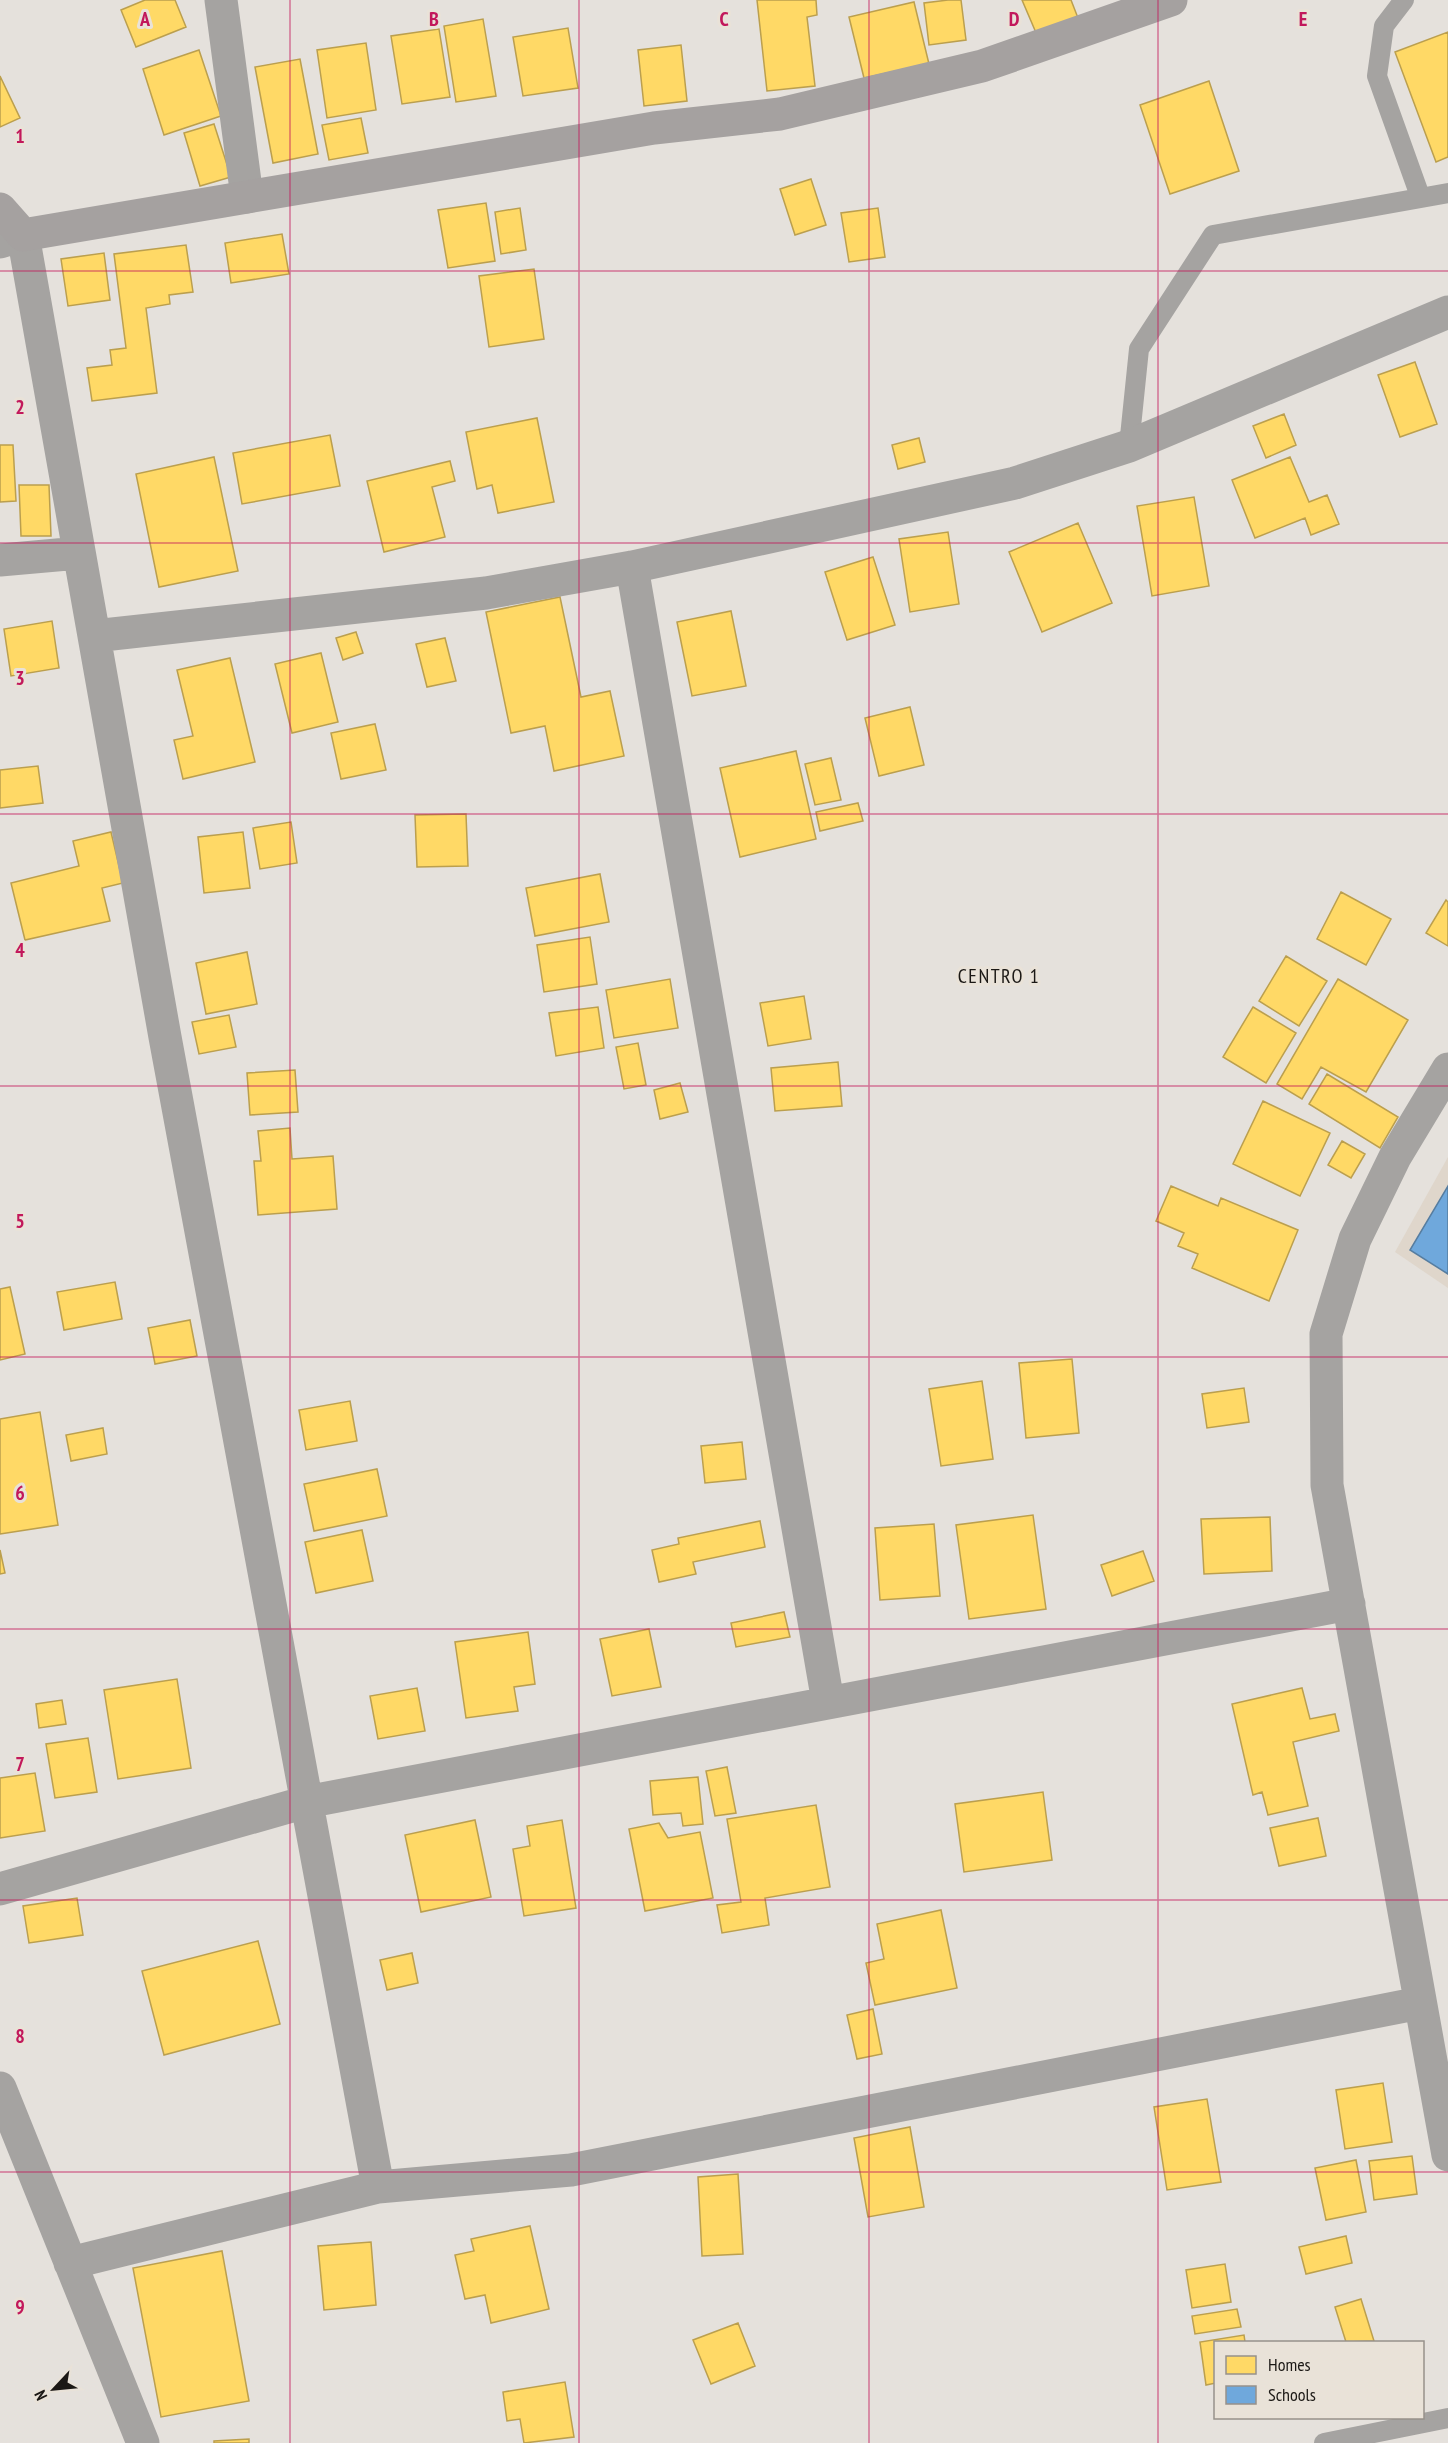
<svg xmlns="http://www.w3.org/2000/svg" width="1448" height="2443" font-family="'PT Sans Narrow',sans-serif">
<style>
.built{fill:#dfd6cb}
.homes{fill:#ffd966;stroke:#bb9f4e;stroke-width:1.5}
.schools{fill:#6fa8dc;stroke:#567da0;stroke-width:1.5}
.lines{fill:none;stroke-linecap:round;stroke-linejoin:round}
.lane{stroke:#a5a3a1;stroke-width:20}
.street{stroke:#a5a3a1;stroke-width:33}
.secondary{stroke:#a5a1a0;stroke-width:33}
.grid{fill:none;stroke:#c2185b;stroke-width:1.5;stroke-opacity:0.55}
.labels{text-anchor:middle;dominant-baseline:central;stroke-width:6;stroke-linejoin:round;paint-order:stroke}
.quarter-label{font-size:20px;letter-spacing:1.5px;fill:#1b1815;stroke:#e9e2d8}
.grid-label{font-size:20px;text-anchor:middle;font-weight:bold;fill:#c2185b;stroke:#e9e2d8;stroke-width:6;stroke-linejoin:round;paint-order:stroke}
</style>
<rect width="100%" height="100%" fill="#e5e1dc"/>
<path class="built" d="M 1448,1157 L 1448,1288 L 1395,1252 Z"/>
<path class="homes" d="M 145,0 L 175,0 L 186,27 L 136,47 L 121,10 Z
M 757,0 L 816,0 L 817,15 L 807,17 L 815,86 L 767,91 Z
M 948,0 L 961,0 L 966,40 L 929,45 L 924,3 Z
M 1022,0 L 1071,0 L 1078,18 L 1037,35 Z
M 914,2 L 929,64 L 864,78 L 849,17 Z
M 483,19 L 496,96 L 456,102 L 444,26 Z
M 568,28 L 578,88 L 523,96 L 513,37 Z
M 439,29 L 450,97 L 402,104 L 391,36 Z
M 1448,32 L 1448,157 L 1436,162 L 1395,52 Z
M 366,43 L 376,110 L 327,118 L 317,50 Z
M 681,45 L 687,101 L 644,106 L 638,50 Z
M 199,50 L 221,116 L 164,135 L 143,69 Z
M 300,59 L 318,154 L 273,163 L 255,67 Z
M 0,76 L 20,118 L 0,127 Z
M 1209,81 L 1239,171 L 1170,194 L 1140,105 Z
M 361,118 L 368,153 L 329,160 L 322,125 Z
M 214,124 L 231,177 L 200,186 L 184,133 Z
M 811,179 L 826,225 L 795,235 L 780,189 Z
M 486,203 L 495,261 L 448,268 L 438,210 Z
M 520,208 L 526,250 L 501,254 L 495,212 Z
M 878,208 L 885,257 L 849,262 L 841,213 Z
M 282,234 L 289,274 L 231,283 L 225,243 Z
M 186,245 L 193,292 L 169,295 L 170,304 L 146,308 L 157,393 L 92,401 L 87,368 L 112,365 L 110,350 L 126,348 L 114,254 Z
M 104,253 L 110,300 L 68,306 L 61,259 Z
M 534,269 L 544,339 L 489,347 L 479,276 Z
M 1415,362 L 1437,424 L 1400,437 L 1378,375 Z
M 1284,414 L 1296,445 L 1266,458 L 1253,426 Z
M 537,418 L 554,502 L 498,513 L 492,485 L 477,489 L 466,432 Z
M 330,435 L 340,486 L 242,504 L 233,453 Z
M 919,438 L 925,462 L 898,469 L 892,445 Z
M 0,445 L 13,445 L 16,501 L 0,502 Z
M 214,457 L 238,571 L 159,587 L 136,474 Z
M 1290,457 L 1309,502 L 1327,495 L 1339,524 L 1311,535 L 1305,518 L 1255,538 L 1232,480 Z
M 450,461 L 455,481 L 432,487 L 445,537 L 384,552 L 367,481 Z
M 19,485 L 49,485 L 51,536 L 21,536 Z
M 1194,497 L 1209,586 L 1152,596 L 1137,506 Z
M 1078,523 L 1112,603 L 1042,632 L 1009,552 Z
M 948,532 L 959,604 L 910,612 L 899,539 Z
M 873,557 L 895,625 L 847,640 L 825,572 Z
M 560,597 L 581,697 L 610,691 L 624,756 L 554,771 L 545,726 L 511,733 L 486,612 Z
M 731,611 L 746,686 L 692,696 L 677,622 Z
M 52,621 L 59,668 L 11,676 L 4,629 Z
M 356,632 L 363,653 L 343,660 L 336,638 Z
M 445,638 L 456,681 L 427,687 L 416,644 Z
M 321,653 L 338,722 L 292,733 L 275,664 Z
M 230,658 L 255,762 L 183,779 L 174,740 L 193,736 L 177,670 Z
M 910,707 L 924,765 L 879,776 L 865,718 Z
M 375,724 L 386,770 L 341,779 L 331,733 Z
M 796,751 L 816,839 L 740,857 L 720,768 Z
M 831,758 L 841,800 L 815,805 L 805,764 Z
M 38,766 L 43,803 L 0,808 L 0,770 Z
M 858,803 L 863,821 L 820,831 L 816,812 Z
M 466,814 L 468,866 L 417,867 L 415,815 Z
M 291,822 L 297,863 L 260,869 L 253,828 Z
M 111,832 L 123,883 L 102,888 L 110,921 L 25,940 L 11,883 L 79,866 L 73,841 Z
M 243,832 L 250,888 L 204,893 L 198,837 Z
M 600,874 L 609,922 L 535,936 L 526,888 Z
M 1341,892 L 1391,919 L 1366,965 L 1317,939 Z
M 1446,900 L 1448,902 L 1448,946 L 1426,933 Z
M 590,937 L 597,984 L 544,992 L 537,945 Z
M 247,952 L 257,1004 L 206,1014 L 196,963 Z
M 1286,956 L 1327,981 L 1299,1026 L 1259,1001 Z
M 670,979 L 678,1028 L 614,1038 L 606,990 Z
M 1338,979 L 1408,1020 L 1366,1092 L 1321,1067 L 1302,1099 L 1277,1084 Z
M 804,996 L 811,1039 L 768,1046 L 760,1003 Z
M 598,1007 L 604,1048 L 556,1056 L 549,1013 Z
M 1253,1007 L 1296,1033 L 1266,1083 L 1223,1057 Z
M 229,1015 L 236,1047 L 199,1054 L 192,1022 Z
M 638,1043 L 646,1085 L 624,1089 L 616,1047 Z
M 838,1062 L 842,1106 L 775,1111 L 771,1068 Z
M 295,1070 L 298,1112 L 250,1115 L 247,1073 Z
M 1327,1074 L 1398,1117 L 1380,1148 L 1309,1104 Z
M 680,1083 L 688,1112 L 660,1119 L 654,1090 Z
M 1263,1101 L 1330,1133 L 1300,1196 L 1233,1164 Z
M 290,1128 L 292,1159 L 333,1156 L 337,1209 L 258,1215 L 254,1161 L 261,1161 L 258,1131 Z
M 1342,1141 L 1365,1154 L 1351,1178 L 1328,1165 Z
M 1171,1186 L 1218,1206 L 1221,1198 L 1298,1230 L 1269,1301 L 1192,1268 L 1198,1254 L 1178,1246 L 1184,1233 L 1156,1221 Z
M 115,1282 L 122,1319 L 64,1330 L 57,1292 Z
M 10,1287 L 25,1354 L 0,1360 L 0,1289 Z
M 190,1320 L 197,1356 L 155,1364 L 148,1328 Z
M 1072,1359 L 1079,1433 L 1026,1438 L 1019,1363 Z
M 982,1381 L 993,1459 L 941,1466 L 929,1389 Z
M 1244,1388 L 1249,1422 L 1207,1428 L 1202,1394 Z
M 350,1401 L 357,1441 L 306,1450 L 299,1410 Z
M 40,1412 L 58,1525 L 0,1534 L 0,1419 Z
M 103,1428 L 107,1454 L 71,1461 L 66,1435 Z
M 742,1442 L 746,1479 L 705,1483 L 701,1446 Z
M 377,1469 L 387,1516 L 314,1531 L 304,1484 Z
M 1033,1515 L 1046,1609 L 969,1619 L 956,1525 Z
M 1270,1517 L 1272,1571 L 1204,1574 L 1201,1519 Z
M 760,1521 L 765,1547 L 693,1562 L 696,1574 L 659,1582 L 652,1550 L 679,1544 L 678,1538 Z
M 934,1524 L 940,1596 L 880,1600 L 875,1528 Z
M 362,1530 L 373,1581 L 316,1593 L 305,1542 Z
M 0,1550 L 5,1573 L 0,1574 Z
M 1143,1551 L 1154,1581 L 1112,1596 L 1101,1565 Z
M 784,1612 L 790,1637 L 736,1647 L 731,1623 Z
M 649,1629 L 661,1687 L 612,1696 L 600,1639 Z
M 528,1632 L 535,1684 L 514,1687 L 518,1711 L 466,1718 L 455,1642 Z
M 177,1679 L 191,1768 L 118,1779 L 104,1690 Z
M 417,1688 L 425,1731 L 378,1739 L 370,1696 Z
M 1302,1688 L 1310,1719 L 1335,1714 L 1339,1731 L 1293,1742 L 1308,1806 L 1268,1815 L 1262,1792 L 1253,1795 L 1232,1704 Z
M 62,1700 L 66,1724 L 39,1728 L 36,1704 Z
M 88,1738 L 97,1792 L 55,1798 L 46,1744 Z
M 727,1767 L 736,1813 L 715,1816 L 706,1771 Z
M 35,1773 L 45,1831 L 0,1838 L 0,1778 Z
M 698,1777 L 703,1824 L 683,1826 L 681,1813 L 653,1815 L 650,1781 Z
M 1043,1792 L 1052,1860 L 964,1872 L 955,1804 Z
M 816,1805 L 830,1887 L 765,1898 L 769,1925 L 722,1933 L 717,1905 L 741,1902 L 727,1819 Z
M 1318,1818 L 1326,1856 L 1279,1866 L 1270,1828 Z
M 475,1820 L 491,1897 L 421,1912 L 405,1835 Z
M 562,1820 L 576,1908 L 524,1916 L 513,1849 L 530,1846 L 527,1826 Z
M 659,1823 L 668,1838 L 700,1832 L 713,1898 L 645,1911 L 629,1829 Z
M 77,1898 L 83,1935 L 29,1943 L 23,1906 Z
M 941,1910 L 957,1988 L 875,2005 L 866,1963 L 884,1959 L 877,1924 Z
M 258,1941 L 280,2024 L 164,2055 L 142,1971 Z
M 412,1953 L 418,1983 L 387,1990 L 380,1960 Z
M 873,2009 L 882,2054 L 857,2059 L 847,2015 Z
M 1383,2083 L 1392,2142 L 1345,2149 L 1336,2090 Z
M 1207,2099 L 1221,2182 L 1167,2190 L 1154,2107 Z
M 910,2127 L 924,2207 L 868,2217 L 854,2138 Z
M 1412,2156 L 1417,2194 L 1374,2200 L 1369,2161 Z
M 1356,2160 L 1366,2212 L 1326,2220 L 1315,2168 Z
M 738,2174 L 743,2254 L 702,2256 L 698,2177 Z
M 530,2226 L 549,2309 L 491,2323 L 485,2295 L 465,2299 L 455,2255 L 474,2251 L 471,2239 Z
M 1346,2236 L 1352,2263 L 1306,2274 L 1299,2247 Z
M 371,2242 L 376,2305 L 324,2310 L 318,2246 Z
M 222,2251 L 249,2401 L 161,2417 L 133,2268 Z
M 1225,2264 L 1231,2302 L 1192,2308 L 1186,2270 Z
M 1361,2299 L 1374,2341 L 1346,2342 L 1335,2307 Z
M 1237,2309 L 1241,2327 L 1195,2334 L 1192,2316 Z
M 738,2323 L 755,2366 L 711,2384 L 693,2340 Z
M 1244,2335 L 1245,2342 L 1216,2342 L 1216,2383 L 1206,2385 L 1200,2342 Z
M 565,2382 L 574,2437 L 524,2443 L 520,2419 L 507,2421 L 503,2392 Z
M 249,2439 L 249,2443 L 214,2443 L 214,2441 Z"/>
<path class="schools" d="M 1448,1186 L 1448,1274 L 1410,1250 Z"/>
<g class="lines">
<path class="lane" d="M 1404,0 L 1384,26 L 1377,76 L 1420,196
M 1129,446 L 1139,349 L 1213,235 L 1448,193
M 1324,2443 L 1448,2418"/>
<path class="street" d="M 221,0 L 247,197
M 0,242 L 23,235 L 165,1037 L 378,2187
M 0,560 L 79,553
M 632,567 L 828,1702
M 94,636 L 486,593 L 632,567 L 1015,483 L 1129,446 L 1448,312
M 1448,1069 L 1395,1157 L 1355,1239 L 1326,1334 L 1327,1485 L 1448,2155
M 0,1889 L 306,1802 L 1349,1604
M 0,2088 L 143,2443
M 70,2263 L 378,2187 L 571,2170 L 1420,2003"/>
<path class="secondary" d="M 0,209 L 23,235 L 654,128 L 780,114 L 982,66 L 1171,0"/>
</g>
<path class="grid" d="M 290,0 L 290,2443M 579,0 L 579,2443M 869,0 L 869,2443M 1158,0 L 1158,2443M 0,271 L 1448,271M 0,543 L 1448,543M 0,814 L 1448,814M 0,1086 L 1448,1086M 0,1357 L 1448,1357M 0,1629 L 1448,1629M 0,1900 L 1448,1900M 0,2172 L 1448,2172"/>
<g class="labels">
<g class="quarter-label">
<text x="999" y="976">CENTRO 1</text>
</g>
</g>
<g class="grid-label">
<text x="145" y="26">A</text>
<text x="434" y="26">B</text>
<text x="724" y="26">C</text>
<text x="1014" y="26">D</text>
<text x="1303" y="26">E</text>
<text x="20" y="143">1</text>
<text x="20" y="414">2</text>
<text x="20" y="685">3</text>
<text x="20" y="957">4</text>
<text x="20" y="1228">5</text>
<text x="20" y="1500">6</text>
<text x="20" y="1771">7</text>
<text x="20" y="2043">8</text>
<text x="20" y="2314">9</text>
</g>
<rect x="1214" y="2341" width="210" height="78" fill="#e9e2d8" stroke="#97918a" stroke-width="1.5"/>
<rect x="1226" y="2356" width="30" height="18" fill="#ffd966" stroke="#97918a" stroke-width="1.5"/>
<text x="1268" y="2371" font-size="18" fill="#1b1815">Homes</text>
<rect x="1226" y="2386" width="30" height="18" fill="#6fa8dc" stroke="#97918a" stroke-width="1.5"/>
<text x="1268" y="2401" font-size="18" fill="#1b1815">Schools</text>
<g transform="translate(54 2389) rotate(244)" stroke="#e9e2d8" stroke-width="4.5" paint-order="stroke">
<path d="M0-4.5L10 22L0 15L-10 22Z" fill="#1b1815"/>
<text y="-9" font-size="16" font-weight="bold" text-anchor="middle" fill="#1b1815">N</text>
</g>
</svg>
